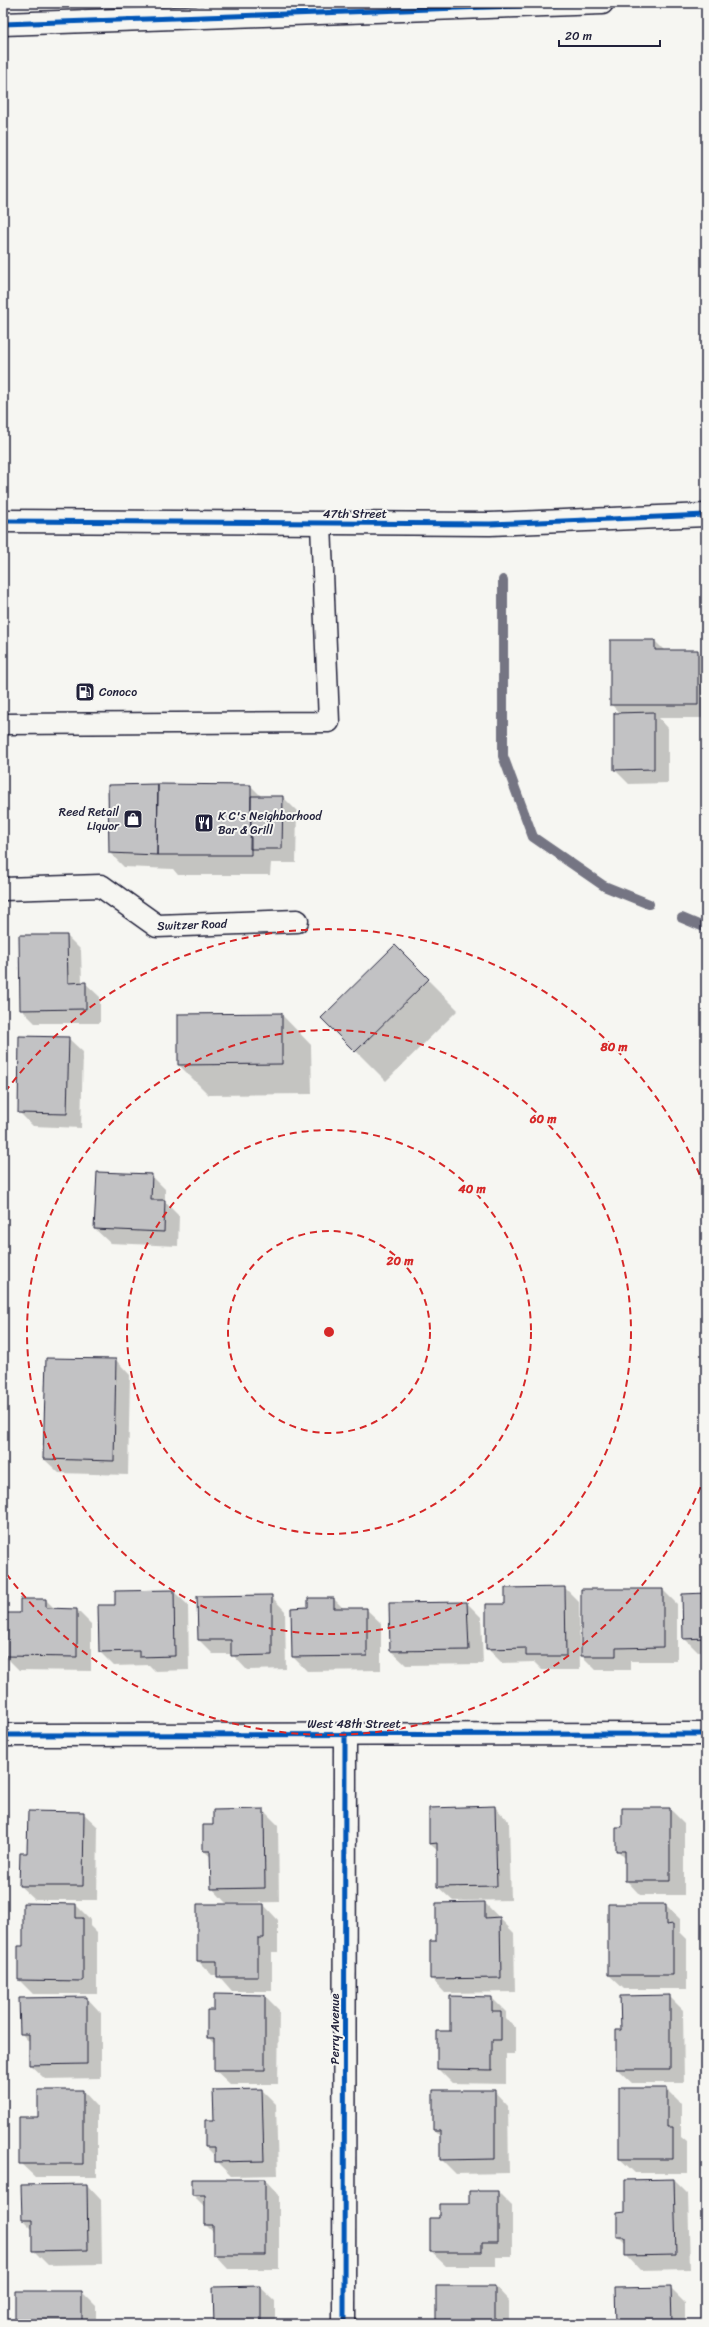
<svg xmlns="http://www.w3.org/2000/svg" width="709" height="2327" font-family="Sriracha,sans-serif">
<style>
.shadow{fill:#0003}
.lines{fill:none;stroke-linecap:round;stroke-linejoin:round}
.stream{stroke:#757583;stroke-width:10}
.building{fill:#c2c2c4;stroke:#22223b}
.service-casing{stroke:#22223b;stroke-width:23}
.minor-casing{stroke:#22223b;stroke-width:25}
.secondary-casing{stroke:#22223b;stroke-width:25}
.service{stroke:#f6f6f2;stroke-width:20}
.minor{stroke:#f6f6f2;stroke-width:22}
.secondary{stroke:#f6f6f2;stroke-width:22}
.cycleway-casing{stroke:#f6f6f2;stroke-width:8}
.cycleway{stroke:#0057b8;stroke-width:5}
.ring{fill:none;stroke:#d62828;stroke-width:2;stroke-dasharray:7 5}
.labels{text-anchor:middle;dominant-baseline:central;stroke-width:4;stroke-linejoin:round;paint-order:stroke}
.street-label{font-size:12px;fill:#22223b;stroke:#f6f6f2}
.poi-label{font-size:12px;fill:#22223b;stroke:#f6f6f2;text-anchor:start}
.centre{fill:#d62828;stroke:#f6f6f2;stroke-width:2}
.ring-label{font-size:12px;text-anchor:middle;font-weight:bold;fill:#d62828;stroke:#f6f6f2;stroke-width:4;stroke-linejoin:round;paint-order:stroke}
</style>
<rect width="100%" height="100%" fill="#f6f6f2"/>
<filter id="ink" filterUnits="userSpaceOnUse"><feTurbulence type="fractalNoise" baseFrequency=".025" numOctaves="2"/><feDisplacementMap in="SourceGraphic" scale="8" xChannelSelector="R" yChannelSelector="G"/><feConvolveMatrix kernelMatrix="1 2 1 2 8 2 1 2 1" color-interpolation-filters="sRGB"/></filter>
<g filter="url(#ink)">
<path class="shadow" d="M 655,641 L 665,651 L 698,651 L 706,659 L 706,718 L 659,718 L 668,728 L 668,783 L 629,784 L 615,770 L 620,714 L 611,704 Z
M 158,785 L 251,786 L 262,797 L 283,797 L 297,811 L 296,863 L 271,863 L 270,875 L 178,875 L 173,869 L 124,867 L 110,853 Z
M 67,936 L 81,950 L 82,983 L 85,983 L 100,997 L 100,1023 L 35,1023 L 21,1009 Z
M 395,947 L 458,1010 L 386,1081 L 323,1018 Z
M 281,1014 L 311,1045 L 312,1094 L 209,1095 L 179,1065 Z
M 68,1038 L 83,1052 L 81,1128 L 33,1126 L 19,1112 Z
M 151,1175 L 165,1189 L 165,1202 L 179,1216 L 178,1246 L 110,1243 L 95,1229 Z
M 116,1360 L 130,1375 L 128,1475 L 59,1473 L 44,1459 Z
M 565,1588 L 579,1602 L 580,1670 L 542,1670 L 534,1662 L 502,1663 L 487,1648 L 506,1605 Z
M 582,1590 L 663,1590 L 677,1604 L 677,1661 L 630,1661 L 630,1670 L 596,1670 L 582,1656 Z
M 173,1591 L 188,1605 L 189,1670 L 155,1671 L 149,1665 L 114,1666 L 100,1652 L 116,1606 Z
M 706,1594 L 706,1652 L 698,1652 L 684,1638 Z
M 271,1596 L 285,1611 L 286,1669 L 247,1670 L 232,1654 L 213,1654 L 199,1640 Z
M 334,1599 L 344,1609 L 366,1609 L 381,1623 L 381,1670 L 307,1671 L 293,1657 L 309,1608 Z
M 46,1600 L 55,1609 L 77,1610 L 91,1624 L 91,1671 L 19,1670 L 5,1656 L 21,1614 Z
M 467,1603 L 481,1617 L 483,1664 L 406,1665 L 391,1651 L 390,1604 Z
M 495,1807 L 509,1822 L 511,1900 L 453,1901 L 438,1887 L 438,1851 L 430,1844 Z
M 623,1809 L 670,1809 L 684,1823 L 684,1895 L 640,1895 L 626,1880 L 626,1859 L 617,1850 L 623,1828 Z
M 263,1810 L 278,1825 L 279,1902 L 226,1903 L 212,1888 L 212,1858 L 204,1851 L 214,1826 Z
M 83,1813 L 98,1827 L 97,1900 L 35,1900 L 20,1886 L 28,1854 Z
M 485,1903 L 514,1933 L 515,1992 L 445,1993 L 431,1978 Z
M 24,1904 L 76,1905 L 90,1919 L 90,1926 L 97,1933 L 97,1994 L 33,1994 L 19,1980 L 24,1947 Z
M 198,1905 L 264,1905 L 278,1920 L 278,1952 L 272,1952 L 272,1991 L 232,1991 L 218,1975 L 212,1975 L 198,1961 Z
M 609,1905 L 666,1905 L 680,1919 L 680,1932 L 687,1939 L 687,1989 L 624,1989 L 609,1975 Z
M 265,1996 L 279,2010 L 278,2084 L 230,2084 L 215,2070 L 215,2045 L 208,2037 L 215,2011 Z
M 669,1996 L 683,2010 L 684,2083 L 632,2083 L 617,2069 L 617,2031 L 622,2031 Z
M 87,1998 L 101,2013 L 101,2078 L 45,2079 L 30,2065 L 30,2043 L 21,2033 Z
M 492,1998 L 506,2012 L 506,2018 L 515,2027 L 515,2054 L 506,2054 L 506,2084 L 452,2083 L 438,2069 L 438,2032 L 451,2032 Z
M 667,2089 L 681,2103 L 681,2137 L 687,2142 L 687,2173 L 635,2173 L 620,2159 Z
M 262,2090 L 276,2104 L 278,2175 L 231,2176 L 216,2161 L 216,2157 L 206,2147 L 215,2121 Z
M 39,2091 L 83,2091 L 97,2106 L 97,2177 L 35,2177 L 20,2163 L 39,2118 Z
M 434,2091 L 494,2091 L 508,2106 L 509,2173 L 456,2174 L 441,2159 L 441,2137 L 434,2130 Z
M 265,2180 L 279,2195 L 279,2269 L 228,2269 L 214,2254 L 214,2233 L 206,2225 L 206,2208 L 193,2195 Z
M 674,2180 L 688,2194 L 690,2269 L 640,2270 L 626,2255 L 626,2244 L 618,2236 L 626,2213 Z
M 87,2185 L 101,2200 L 102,2264 L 48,2265 L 33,2250 L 33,2230 L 23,2220 Z
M 470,2192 L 498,2192 L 512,2206 L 512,2257 L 496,2257 L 496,2266 L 446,2266 L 431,2252 L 440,2219 L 470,2205 Z
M 495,2286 L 509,2301 L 509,2324 L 437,2324 Z
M 260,2287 L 275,2301 L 275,2324 L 215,2324 Z
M 670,2288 L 685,2303 L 685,2324 L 617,2324 Z
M 82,2292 L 96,2306 L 96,2324 L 16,2324 Z"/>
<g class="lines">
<path class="stream" d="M 503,580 L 503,756 L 533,837 L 604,886 L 649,904
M 682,918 L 706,928"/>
</g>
<path class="building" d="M 610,640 L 655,640 L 655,650 L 698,650 L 698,705 L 610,705 Z
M 654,712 L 654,769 L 614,770 L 614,713 Z
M 158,784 L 157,855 L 109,853 L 108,785 Z
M 158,784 L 251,785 L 251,855 L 157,855 Z
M 251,796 L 283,796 L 282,849 L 250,849 Z
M 19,935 L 67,935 L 68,983 L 86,982 L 86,1009 L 20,1010 Z
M 395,945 L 429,979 L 355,1052 L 321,1018 Z
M 282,1013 L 282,1064 L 178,1065 L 178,1014 Z
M 19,1036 L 69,1037 L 67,1114 L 18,1113 Z
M 97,1172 L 152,1174 L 151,1200 L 165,1200 L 164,1232 L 94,1229 Z
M 46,1358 L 116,1359 L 114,1461 L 43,1459 Z
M 565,1587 L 566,1656 L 526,1656 L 526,1648 L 486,1649 L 486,1604 L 505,1604 L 505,1588 Z
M 581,1589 L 663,1589 L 663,1647 L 616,1648 L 616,1656 L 581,1656 Z
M 174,1590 L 175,1656 L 139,1657 L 139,1651 L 99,1652 L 98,1605 L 115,1605 L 115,1591 Z
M 706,1593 L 706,1638 L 683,1639 L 682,1594 Z
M 272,1595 L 272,1655 L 231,1656 L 231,1640 L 198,1640 L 197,1596 Z
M 308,1598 L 334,1598 L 334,1608 L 367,1608 L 367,1656 L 292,1657 L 291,1608 L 308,1607 Z
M 20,1599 L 46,1599 L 46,1608 L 77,1609 L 77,1657 L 4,1656 L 4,1613 L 20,1613 Z
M 467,1602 L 469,1650 L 390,1651 L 389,1603 Z
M 495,1806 L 497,1886 L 437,1887 L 437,1843 L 429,1844 L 429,1808 Z
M 622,1808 L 670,1808 L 670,1881 L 625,1881 L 625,1851 L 616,1851 L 616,1827 L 622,1827 Z
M 264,1809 L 265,1888 L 211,1889 L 210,1851 L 203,1851 L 203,1825 L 213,1825 L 213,1810 Z
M 28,1811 L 84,1812 L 83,1886 L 19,1886 L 20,1853 L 27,1853 Z
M 485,1902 L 485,1918 L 500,1917 L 501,1978 L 430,1979 L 430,1941 L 436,1941 L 436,1903 Z
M 23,1903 L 76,1904 L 76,1918 L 83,1918 L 83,1981 L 18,1980 L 18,1946 L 23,1946 Z
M 197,1904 L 264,1904 L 264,1938 L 258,1938 L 258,1977 L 217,1977 L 217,1961 L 197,1961 Z
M 608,1904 L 666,1904 L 666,1925 L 673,1924 L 673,1975 L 608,1975 Z
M 214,1994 L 265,1995 L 265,2070 L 214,2070 L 214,2038 L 207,2038 L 207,2010 L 214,2010 Z
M 670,1995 L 670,2069 L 616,2069 L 616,2030 L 621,2030 L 620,1996 Z
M 450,1996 L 492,1997 L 492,2011 L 501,2011 L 501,2040 L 492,2040 L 492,2070 L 437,2069 L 437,2031 L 450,2031 Z
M 87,1997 L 87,2064 L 29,2065 L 29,2034 L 20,2034 L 19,1998 Z
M 619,2088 L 667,2088 L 667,2127 L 673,2127 L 673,2159 L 619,2159 Z
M 262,2089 L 264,2161 L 215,2162 L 215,2147 L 205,2147 L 205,2120 L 214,2120 L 213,2090 Z
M 38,2090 L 83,2090 L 83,2164 L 19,2164 L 19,2117 L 38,2117 Z
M 433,2090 L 495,2090 L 495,2159 L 440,2160 L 440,2130 L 433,2130 Z
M 192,2179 L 265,2179 L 265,2255 L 213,2255 L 213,2225 L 205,2225 L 205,2195 L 192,2195 Z
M 674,2179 L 676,2255 L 625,2256 L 625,2237 L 617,2237 L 617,2213 L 625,2212 L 625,2180 Z
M 87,2184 L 88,2250 L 32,2251 L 32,2220 L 22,2220 L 21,2185 Z
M 469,2191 L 498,2191 L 498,2243 L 482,2243 L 482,2252 L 430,2252 L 430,2218 L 439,2218 L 439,2204 L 469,2204 Z
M 261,2286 L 261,2324 L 214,2324 L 213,2287 Z
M 436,2286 L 495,2286 L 495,2324 L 436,2324 Z
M 671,2287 L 672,2324 L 616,2324 L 615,2288 Z
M 15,2291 L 82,2291 L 82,2324 L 15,2324 Z"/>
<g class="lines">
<defs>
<path id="service" d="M 3,724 L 329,722 L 321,524"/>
<g id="minor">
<path d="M 3,24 L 602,3"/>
<path id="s1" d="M 3,889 L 101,886 L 157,926 L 297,921"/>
<path d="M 3,1735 L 706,1734"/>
<path d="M 344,2324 L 345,1734"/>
</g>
<path id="secondary" d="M 3,521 L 490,524 L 706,515"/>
</defs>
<use href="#service" class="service-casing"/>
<use href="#minor" class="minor-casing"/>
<use href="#secondary" class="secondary-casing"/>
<use href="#service" class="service"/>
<use href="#minor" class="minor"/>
<use href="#secondary" class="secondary"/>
<defs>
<path id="cycleway" d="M 3,24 L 602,3
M 3,521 L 490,524 L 706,515
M 3,1735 L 706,1734
M 344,2324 L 345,1734"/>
</defs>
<use href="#cycleway" class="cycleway-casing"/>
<use href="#cycleway" class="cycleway"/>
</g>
</g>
<g class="ring">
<circle cx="329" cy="1332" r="101"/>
<circle cx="329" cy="1332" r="202"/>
<circle cx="329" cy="1332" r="302"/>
<path d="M705 1476A403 403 0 0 1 5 1572M5 1092A403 403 0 0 1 705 1188"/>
</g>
<defs>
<symbol id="fuel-square" viewBox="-11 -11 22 22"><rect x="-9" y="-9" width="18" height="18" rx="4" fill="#22223b" stroke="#f6f6f2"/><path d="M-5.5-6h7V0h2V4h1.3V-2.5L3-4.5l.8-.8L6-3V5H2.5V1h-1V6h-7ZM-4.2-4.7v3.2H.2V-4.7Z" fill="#fff"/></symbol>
<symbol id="shop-square" viewBox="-11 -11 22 22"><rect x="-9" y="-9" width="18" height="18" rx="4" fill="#22223b" stroke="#f6f6f2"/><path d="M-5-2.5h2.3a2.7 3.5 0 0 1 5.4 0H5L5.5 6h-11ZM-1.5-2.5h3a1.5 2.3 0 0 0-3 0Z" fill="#fff"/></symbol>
<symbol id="restaurant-square" viewBox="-11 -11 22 22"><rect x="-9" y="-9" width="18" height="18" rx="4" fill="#22223b" stroke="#f6f6f2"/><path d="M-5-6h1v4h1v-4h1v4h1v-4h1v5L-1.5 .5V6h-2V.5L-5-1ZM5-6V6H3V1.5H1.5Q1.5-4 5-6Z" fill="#fff"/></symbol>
</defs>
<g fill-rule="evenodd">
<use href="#fuel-square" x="74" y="681" width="22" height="22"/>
<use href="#shop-square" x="122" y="808" width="22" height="22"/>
<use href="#restaurant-square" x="193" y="812" width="22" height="22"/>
</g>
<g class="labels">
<g class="street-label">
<text x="355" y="514">47th Street</text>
<text stroke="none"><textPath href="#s1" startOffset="202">Switzer Road</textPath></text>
<text x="354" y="1724">West 48th Street</text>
<text transform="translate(335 2029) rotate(-90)">Perry Avenue</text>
</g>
<g class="poi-label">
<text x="99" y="692">Conoco</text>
<text x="119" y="812" text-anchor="end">Reed Retail<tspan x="119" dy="14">Liquor</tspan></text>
<text x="218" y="816">K C's Neighborhood<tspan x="218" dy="14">Bar &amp; Grill</tspan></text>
</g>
</g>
<circle cx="329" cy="1332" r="6" class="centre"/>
<g class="ring-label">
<text x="614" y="1051">80 m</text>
<text x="543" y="1123">60 m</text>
<text x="472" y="1193">40 m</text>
<text x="400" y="1265">20 m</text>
</g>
<rect width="709" height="2327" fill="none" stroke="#f6f6f2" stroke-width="16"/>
<rect x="8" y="8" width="693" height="2311" fill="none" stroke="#22223b" stroke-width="1.5" filter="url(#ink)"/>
<path d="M559 40v6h101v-6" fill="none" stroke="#22223b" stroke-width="2"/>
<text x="565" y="40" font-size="12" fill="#22223b" stroke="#f6f6f2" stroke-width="3" paint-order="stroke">20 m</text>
</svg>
